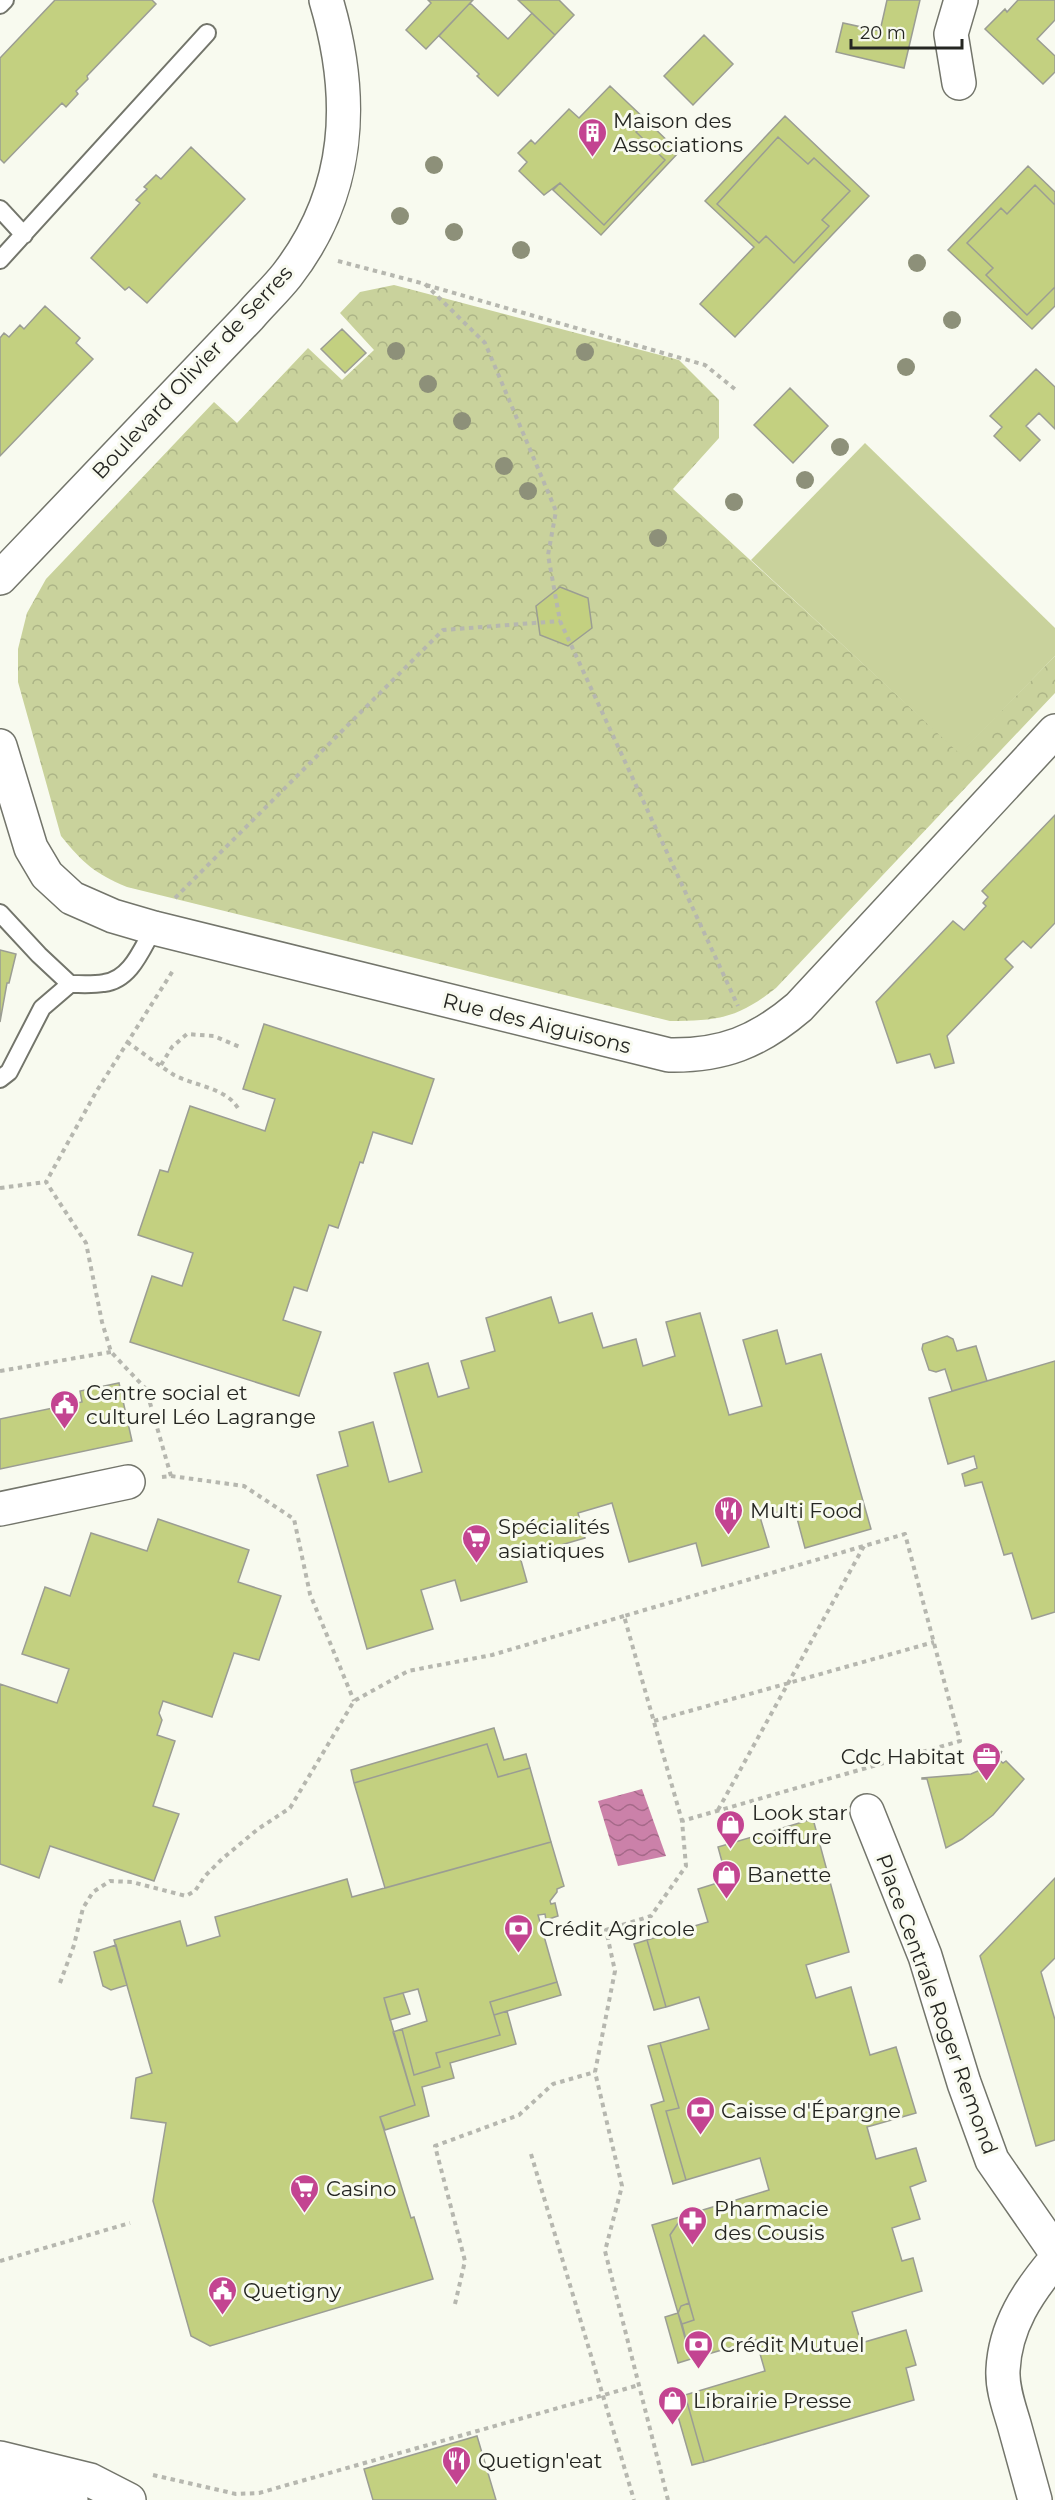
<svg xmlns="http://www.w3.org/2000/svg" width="1055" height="2500" font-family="Montserrat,sans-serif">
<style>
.park{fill:url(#park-crowns)}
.pitch{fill:#c9d29c}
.water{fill:url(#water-waves)}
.building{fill:#c3d080;stroke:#9b9d93;stroke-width:1.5;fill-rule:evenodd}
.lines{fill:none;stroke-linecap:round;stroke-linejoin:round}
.service-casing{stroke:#73756b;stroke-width:20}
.minor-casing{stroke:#73756b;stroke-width:36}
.secondary-casing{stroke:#73756b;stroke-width:36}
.path{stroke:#b6b7af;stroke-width:4;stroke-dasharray:4.5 4.5;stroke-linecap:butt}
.service{stroke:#fff;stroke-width:16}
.minor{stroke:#fff;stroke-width:33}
.secondary{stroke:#fff;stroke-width:33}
.tree{fill:#8d9079}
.labels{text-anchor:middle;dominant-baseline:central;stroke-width:6;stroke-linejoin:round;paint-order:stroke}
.poi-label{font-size:21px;fill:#252622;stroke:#f8faef;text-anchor:start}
.street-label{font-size:21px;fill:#252622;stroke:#f8faef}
</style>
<defs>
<pattern id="park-crowns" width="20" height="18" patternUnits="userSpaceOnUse" patternTransform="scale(1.5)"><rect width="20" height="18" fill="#c9d29c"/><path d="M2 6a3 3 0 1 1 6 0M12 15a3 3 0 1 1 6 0" fill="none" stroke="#acb486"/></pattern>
<pattern id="water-waves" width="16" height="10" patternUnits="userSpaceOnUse" patternTransform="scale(1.5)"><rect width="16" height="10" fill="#cb81a9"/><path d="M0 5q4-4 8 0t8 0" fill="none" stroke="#a56989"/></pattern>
</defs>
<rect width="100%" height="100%" fill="#f8faef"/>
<path class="park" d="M 394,285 L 679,360 L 719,400 L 719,438 L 673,489 L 960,753 L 1055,656 L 1055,693 L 776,988 C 738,1018 718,1021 670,1021 L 127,887 C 94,873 84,864 61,836 L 18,682 L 18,649 L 27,613 L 46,579 L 214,402 L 237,423 L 308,348 L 342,380 L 374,350 L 340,313 L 360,292 Z"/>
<path class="pitch" d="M 865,443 L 1055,628 L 1055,656 L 960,754 L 751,560 Z"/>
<path class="water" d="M 642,1789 L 666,1856 L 618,1866 L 598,1801 Z"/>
<path class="building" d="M 55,0 L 152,0 L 156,4 L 87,76 L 88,79 L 76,91 L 78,94 L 66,107 L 62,103 L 4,163 L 0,159 L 0,58 Z
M 428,0 L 473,0 L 426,49 L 406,30 L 431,3 Z
M 518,0 L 559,0 L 574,15 L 555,35 Z
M 887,0 L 920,0 L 904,68 L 836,52 L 843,23 L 880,31 Z
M 1018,0 L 1055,0 L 1055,20 L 1037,39 L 1055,56 L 1055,72 L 1043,84 L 985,29 L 1005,9 L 1007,12 Z
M 470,3 L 508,39 L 532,13 L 555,35 L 498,96 L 477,76 L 479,74 L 439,36 Z
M 704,35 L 733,64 L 693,105 L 664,76 Z
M 610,86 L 647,121 L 636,132 L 665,160 L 604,225 L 560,183 L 544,195 L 519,171 L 527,162 L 518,153 L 531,140 L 535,144 L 569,109 L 579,118 Z
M 785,116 L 869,196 L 735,337 L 700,304 L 754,247 L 705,201 ZM 778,137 L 808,164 L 814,158 L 850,191 L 822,220 L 829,226 L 794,263 L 766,236 L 759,243 L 717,204 Z
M 647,121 L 679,152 L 601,235 L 553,190 L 560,183 L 604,225 L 665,160 L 636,132 Z
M 778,137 L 808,164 L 814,158 L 850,191 L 822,220 L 829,226 L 794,263 L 766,236 L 759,243 L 717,204 Z
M 191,147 L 245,199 L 147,303 L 129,287 L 125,290 L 91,258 L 140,203 L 136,200 L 147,189 L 144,187 L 156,175 L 161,179 Z
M 1028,166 L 1055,192 L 1055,205 L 1035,185 L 1007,214 L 1001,208 L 967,243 L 993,268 L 986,275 L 1027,315 L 1055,287 L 1055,306 L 1032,329 L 948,250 Z
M 1035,185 L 1055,205 L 1055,287 L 1027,315 L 986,275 L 993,268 L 967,243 L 1001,208 L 1007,214 Z
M 45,306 L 80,338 L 76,343 L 93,359 L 0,456 L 0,338 L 4,333 L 9,337 L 20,325 L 24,329 Z
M 342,329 L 366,353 L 345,373 L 321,349 Z
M 1036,369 L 1055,387 L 1055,429 L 1039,413 L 1026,426 L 1040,440 L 1020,461 L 994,436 L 1002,427 L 990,416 Z
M 790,388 L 828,426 L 793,463 L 754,425 Z
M 560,587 L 588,598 L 592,628 L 568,646 L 540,635 L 536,606 Z
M 1055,815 L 1055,923 L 1031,948 L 1023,941 L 1005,959 L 1013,967 L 947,1036 L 954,1063 L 935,1068 L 930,1054 L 897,1063 L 876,1002 L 953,921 L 964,930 L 986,906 L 983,903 L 988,897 L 982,891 Z
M 0,950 L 16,954 L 9,983 L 7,983 L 0,1022 Z
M 264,1024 L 434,1079 L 412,1144 L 373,1132 L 363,1163 L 360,1162 L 338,1228 L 329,1225 L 307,1291 L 294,1287 L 283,1320 L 321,1332 L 299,1396 L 130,1342 L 152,1276 L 182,1286 L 193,1253 L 138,1235 L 160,1170 L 168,1172 L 190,1106 L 265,1131 L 275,1099 L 243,1089 Z
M 551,1297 L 559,1323 L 592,1313 L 603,1348 L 636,1339 L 643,1366 L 675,1356 L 666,1322 L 700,1313 L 729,1415 L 762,1406 L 743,1340 L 777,1330 L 786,1364 L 821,1354 L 871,1529 L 805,1548 L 794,1507 L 760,1517 L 769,1547 L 702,1566 L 696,1543 L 629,1562 L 612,1503 L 578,1513 L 585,1538 L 520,1557 L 527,1582 L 461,1601 L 455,1580 L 421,1590 L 433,1629 L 367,1649 L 317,1475 L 348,1466 L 339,1432 L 373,1422 L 389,1482 L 422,1472 L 394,1373 L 428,1363 L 438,1397 L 469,1388 L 461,1361 L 495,1351 L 486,1318 Z
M 947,1336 L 953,1339 L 957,1351 L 976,1346 L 987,1381 L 952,1391 L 945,1369 L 936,1372 L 929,1370 L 922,1349 L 923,1344 Z
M 1055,1361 L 1055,1612 L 1032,1619 L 1012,1553 L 1004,1555 L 982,1482 L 965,1486 L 962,1474 L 977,1468 L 974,1456 L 948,1464 L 929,1398 Z
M 119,1383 L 132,1441 L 0,1469 L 0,1419 L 82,1402 L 80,1391 Z
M 158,1519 L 249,1550 L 238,1582 L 281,1596 L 259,1660 L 234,1653 L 212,1717 L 163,1701 L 159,1713 L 162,1720 L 157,1735 L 175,1741 L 153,1806 L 179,1814 L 154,1881 L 50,1846 L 39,1878 L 0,1864 L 0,1684 L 57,1703 L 69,1669 L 22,1654 L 45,1587 L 70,1596 L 91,1533 L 147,1551 Z
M 494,1728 L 504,1760 L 526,1754 L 530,1768 L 498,1777 L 487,1744 L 354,1783 L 351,1770 Z
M 487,1744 L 498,1777 L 530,1768 L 551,1842 L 385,1888 L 354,1783 Z
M 1002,1751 L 998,1759 L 1003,1763 L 1006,1761 L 1024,1779 L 993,1815 L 962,1839 L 946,1848 L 927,1779 L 922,1779 L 922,1778 L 971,1774 L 987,1767 Z
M 813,1819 L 849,1952 L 806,1965 L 816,1998 L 851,1987 L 870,2055 L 896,2047 L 916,2113 L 867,2127 L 876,2159 L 916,2148 L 926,2181 L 910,2187 L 920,2219 L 892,2228 L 902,2261 L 913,2258 L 922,2291 L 852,2312 L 861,2343 L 906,2330 L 916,2365 L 906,2368 L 914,2400 L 704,2462 L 685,2395 L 765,2371 L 756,2340 L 691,2359 L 682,2324 L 694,2320 L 670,2235 L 683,2216 L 769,2190 L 760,2158 L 686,2180 L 666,2111 L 679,2108 L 660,2043 L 709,2029 L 699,1997 L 666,2007 L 647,1940 L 708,1922 L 698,1889 L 727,1880 L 718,1847 Z
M 551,1842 L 564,1886 L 557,1889 L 557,1892 L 550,1901 L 551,1904 L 555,1903 L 558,1916 L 546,1920 L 545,1914 L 538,1915 L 557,1982 L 490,2002 L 500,2035 L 436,2053 L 440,2067 L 414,2075 L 402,2029 L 427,2021 L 418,1989 L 384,1998 L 415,2105 L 380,2117 L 411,2218 L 414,2217 L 433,2279 L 210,2346 L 191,2336 L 153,2201 L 166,2123 L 131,2118 L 136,2078 L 152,2073 L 114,1940 L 180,1921 L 187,1946 L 220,1936 L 215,1917 L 347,1879 L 352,1897 Z
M 1055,1878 L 1055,1958 L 1041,1972 L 1055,2020 L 1055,2140 L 1036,2146 L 980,1956 Z
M 647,1940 L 666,2007 L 654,2010 L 634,1944 Z
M 116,1945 L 127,1985 L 111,1990 L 103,1986 L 94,1952 Z
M 557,1982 L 561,1995 L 494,2015 L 490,2002 Z
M 403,1993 L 410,2014 L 390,2020 L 384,1998 Z
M 507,2011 L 516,2044 L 450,2063 L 454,2078 L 422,2087 L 429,2116 L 385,2130 L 380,2117 L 415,2105 L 393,2032 L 402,2029 L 414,2075 L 440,2067 L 436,2053 L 500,2035 L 494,2015 Z
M 660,2043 L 679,2108 L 666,2111 L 686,2180 L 673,2184 L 651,2105 L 664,2101 L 648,2046 Z
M 683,2216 L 670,2235 L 689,2303 L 681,2306 L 678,2313 L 652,2225 Z
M 689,2303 L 694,2320 L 682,2324 L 678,2313 L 681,2306 Z
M 678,2313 L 691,2359 L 678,2363 L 665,2317 Z
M 685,2395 L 704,2462 L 692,2465 L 673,2399 Z
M 477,2436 L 496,2500 L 373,2500 L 364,2469 Z"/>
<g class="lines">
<defs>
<path id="service" d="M 0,5 L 5,0
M 0,209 L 24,235
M 0,260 L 207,33
M 0,913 L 39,955 L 70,984
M 0,1079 L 9,1072 L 42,1008 L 70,984 C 81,984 93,985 104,983 C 131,980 142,948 154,928"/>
<path id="minor" d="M 959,83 L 951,34 L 961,0
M 0,578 L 250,316 C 262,302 276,289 287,275 C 352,191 355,97 326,0
M 0,746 L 31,848 L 47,875 L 72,898 L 113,916 L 154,928 L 669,1055 C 722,1056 758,1042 799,1007 L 1055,731
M 0,1509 L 128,1482
M 867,1811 L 925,1956 L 964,2083 L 992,2160 L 1055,2251
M 1035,2500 C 1028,2475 1021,2450 1014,2424 C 1009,2407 1002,2388 1003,2370 C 1005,2326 1028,2292 1055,2260"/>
<path id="secondary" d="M 0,2458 L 90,2480 L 129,2500
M 0,2484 L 71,2500"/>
</defs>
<use href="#service" class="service-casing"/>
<use href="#minor" class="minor-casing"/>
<use href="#secondary" class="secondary-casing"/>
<path class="path" d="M 338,261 L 425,284 L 485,343 L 556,511 L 548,555 L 560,621 L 738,1006
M 426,285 L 705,365 L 736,390
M 175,898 L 443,630 L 560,621
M 127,1042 C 143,1053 158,1065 174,1075 C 195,1086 228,1088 239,1110
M 161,1065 L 172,1047 L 187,1034 L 214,1036 L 242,1048
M 0,1188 L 46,1182
M 0,1371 L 111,1352
M 171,1476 L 244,1486 L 294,1519 L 310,1594 L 354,1701
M 162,1477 L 171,1476 L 146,1389 L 111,1352 L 102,1322 L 86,1243 L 46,1182 L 96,1092 L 174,969
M 654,1721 L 934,1642
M 718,1810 L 864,1546
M 60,1983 L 74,1945 L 83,1908 L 93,1892 L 110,1881 L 132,1882 L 186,1896 L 195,1891 L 205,1876 L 222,1859 L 258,1829 L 290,1808 L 354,1701 L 408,1671 L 492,1655 L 624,1616
M 531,2154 L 634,2500
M 0,2261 L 130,2223
M 455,2304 L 465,2261 L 435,2146 L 519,2115 L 553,2084 L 595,2072
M 153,2475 L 236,2494 L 259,2493 L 639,2385
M 668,2500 L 605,2251 L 622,2186 L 595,2072 L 615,1971 L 606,1930 L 651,1916 L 686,1866 L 682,1821 L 624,1616 L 905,1534 L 960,1741 L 682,1821"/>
<use href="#service" class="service"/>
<use href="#minor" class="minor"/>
<use href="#secondary" class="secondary"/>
</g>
<g class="tree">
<circle cx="434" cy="165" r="9"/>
<circle cx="400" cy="216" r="9"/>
<circle cx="454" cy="232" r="9"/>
<circle cx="521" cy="250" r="9"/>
<circle cx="917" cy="263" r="9"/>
<circle cx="952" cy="320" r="9"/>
<circle cx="396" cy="351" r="9"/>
<circle cx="585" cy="352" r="9"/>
<circle cx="906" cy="367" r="9"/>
<circle cx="428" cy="384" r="9"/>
<circle cx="462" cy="421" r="9"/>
<circle cx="840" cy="447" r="9"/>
<circle cx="504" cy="466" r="9"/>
<circle cx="805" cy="480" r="9"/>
<circle cx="528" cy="491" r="9"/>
<circle cx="734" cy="502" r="9"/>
<circle cx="658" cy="538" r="9"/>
</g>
<defs>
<symbol id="building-pin" viewBox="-11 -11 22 30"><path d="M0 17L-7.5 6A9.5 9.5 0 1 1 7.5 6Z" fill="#c34491" stroke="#f8faef"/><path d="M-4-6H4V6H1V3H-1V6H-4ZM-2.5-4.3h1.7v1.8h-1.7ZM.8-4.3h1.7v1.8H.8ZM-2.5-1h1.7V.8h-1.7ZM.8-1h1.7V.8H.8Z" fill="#fff"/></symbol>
<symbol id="civic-pin" viewBox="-11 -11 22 30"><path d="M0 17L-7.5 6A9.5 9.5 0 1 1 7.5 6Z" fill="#c34491" stroke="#f8faef"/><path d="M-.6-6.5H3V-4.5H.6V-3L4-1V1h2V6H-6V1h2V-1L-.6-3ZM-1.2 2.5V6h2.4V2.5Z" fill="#fff"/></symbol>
<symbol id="restaurant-pin" viewBox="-11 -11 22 30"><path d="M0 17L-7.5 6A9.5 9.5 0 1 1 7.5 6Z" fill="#c34491" stroke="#f8faef"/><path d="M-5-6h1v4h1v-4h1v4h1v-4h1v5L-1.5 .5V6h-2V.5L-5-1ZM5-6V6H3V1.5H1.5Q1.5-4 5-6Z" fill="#fff"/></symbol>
<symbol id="supermarket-pin" viewBox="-11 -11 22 30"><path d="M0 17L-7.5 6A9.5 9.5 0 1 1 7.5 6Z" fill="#c34491" stroke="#f8faef"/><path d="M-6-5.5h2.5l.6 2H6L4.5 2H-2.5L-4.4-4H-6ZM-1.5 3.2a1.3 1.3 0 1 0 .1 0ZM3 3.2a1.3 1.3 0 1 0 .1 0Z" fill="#fff"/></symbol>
<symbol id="office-pin" viewBox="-11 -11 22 30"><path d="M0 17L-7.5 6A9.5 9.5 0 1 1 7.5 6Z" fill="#c34491" stroke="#f8faef"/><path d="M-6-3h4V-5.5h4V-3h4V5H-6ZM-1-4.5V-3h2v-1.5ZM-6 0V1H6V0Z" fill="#fff"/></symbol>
<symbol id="shop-pin" viewBox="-11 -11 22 30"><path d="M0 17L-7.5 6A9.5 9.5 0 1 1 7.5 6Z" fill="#c34491" stroke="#f8faef"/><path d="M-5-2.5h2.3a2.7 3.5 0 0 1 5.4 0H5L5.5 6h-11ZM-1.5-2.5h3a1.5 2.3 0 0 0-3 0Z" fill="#fff"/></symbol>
<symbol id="bank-pin" viewBox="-11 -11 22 30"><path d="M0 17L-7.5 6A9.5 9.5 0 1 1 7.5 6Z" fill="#c34491" stroke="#f8faef"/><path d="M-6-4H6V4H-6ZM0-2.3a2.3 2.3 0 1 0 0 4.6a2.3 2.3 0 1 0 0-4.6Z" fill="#fff"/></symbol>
<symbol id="pharmacy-pin" viewBox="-11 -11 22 30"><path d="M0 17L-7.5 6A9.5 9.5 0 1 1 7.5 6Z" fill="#c34491" stroke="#f8faef"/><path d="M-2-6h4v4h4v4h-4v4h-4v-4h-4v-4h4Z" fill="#fff"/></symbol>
</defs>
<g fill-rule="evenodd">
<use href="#building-pin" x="576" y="116" width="33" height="45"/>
<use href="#civic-pin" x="48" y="1388" width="33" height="45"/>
<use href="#restaurant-pin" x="712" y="1494" width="33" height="45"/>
<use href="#supermarket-pin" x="460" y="1522" width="33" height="45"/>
<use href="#office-pin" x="970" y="1740" width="33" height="45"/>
<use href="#shop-pin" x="714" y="1808" width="33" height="45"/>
<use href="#shop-pin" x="710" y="1858" width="33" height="45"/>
<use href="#bank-pin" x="502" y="1912" width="33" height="45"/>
<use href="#bank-pin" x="684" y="2094" width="33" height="45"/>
<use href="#supermarket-pin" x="288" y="2172" width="33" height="45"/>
<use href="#pharmacy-pin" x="676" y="2204" width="33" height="45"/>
<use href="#civic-pin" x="206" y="2274" width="33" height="45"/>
<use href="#bank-pin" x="682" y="2328" width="33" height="45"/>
<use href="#shop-pin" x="656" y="2384" width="33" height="45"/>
<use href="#restaurant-pin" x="440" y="2444" width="33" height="45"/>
</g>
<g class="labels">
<g class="poi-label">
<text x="613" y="120">Maison des<tspan x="613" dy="24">Associations</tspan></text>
<text x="86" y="1392">Centre social et<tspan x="86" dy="24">culturel Léo Lagrange</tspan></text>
<text x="750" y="1510">Multi Food</text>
<text x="498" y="1526">Spécialités<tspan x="498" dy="24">asiatiques</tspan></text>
<text x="965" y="1756" text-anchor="end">Cdc Habitat</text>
<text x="752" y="1812">Look star<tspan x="752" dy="24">coiffure</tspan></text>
<text x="747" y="1874">Banette</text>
<text x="539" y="1928">Crédit Agricole</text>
<text x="721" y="2110">Caisse d'Épargne</text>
<text x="326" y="2188">Casino</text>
<text x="714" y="2208">Pharmacie<tspan x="714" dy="24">des Cousis</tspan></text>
<text x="243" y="2290">Quetigny</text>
<text x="720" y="2344">Crédit Mutuel</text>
<text x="693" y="2400">Librairie Presse</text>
<text x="478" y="2460">Quetign'eat</text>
</g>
<g class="street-label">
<text transform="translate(192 372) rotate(-47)">Boulevard Olivier de Serres</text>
<text transform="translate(537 1023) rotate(14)">Rue des Aiguisons</text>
<text transform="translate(937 2004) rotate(70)">Place Centrale Roger Remond</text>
</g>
</g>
<path d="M851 39v9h111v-9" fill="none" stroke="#252622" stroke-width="3"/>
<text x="860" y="39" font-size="18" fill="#252622" stroke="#f8faef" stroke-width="4.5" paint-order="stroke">20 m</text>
</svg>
